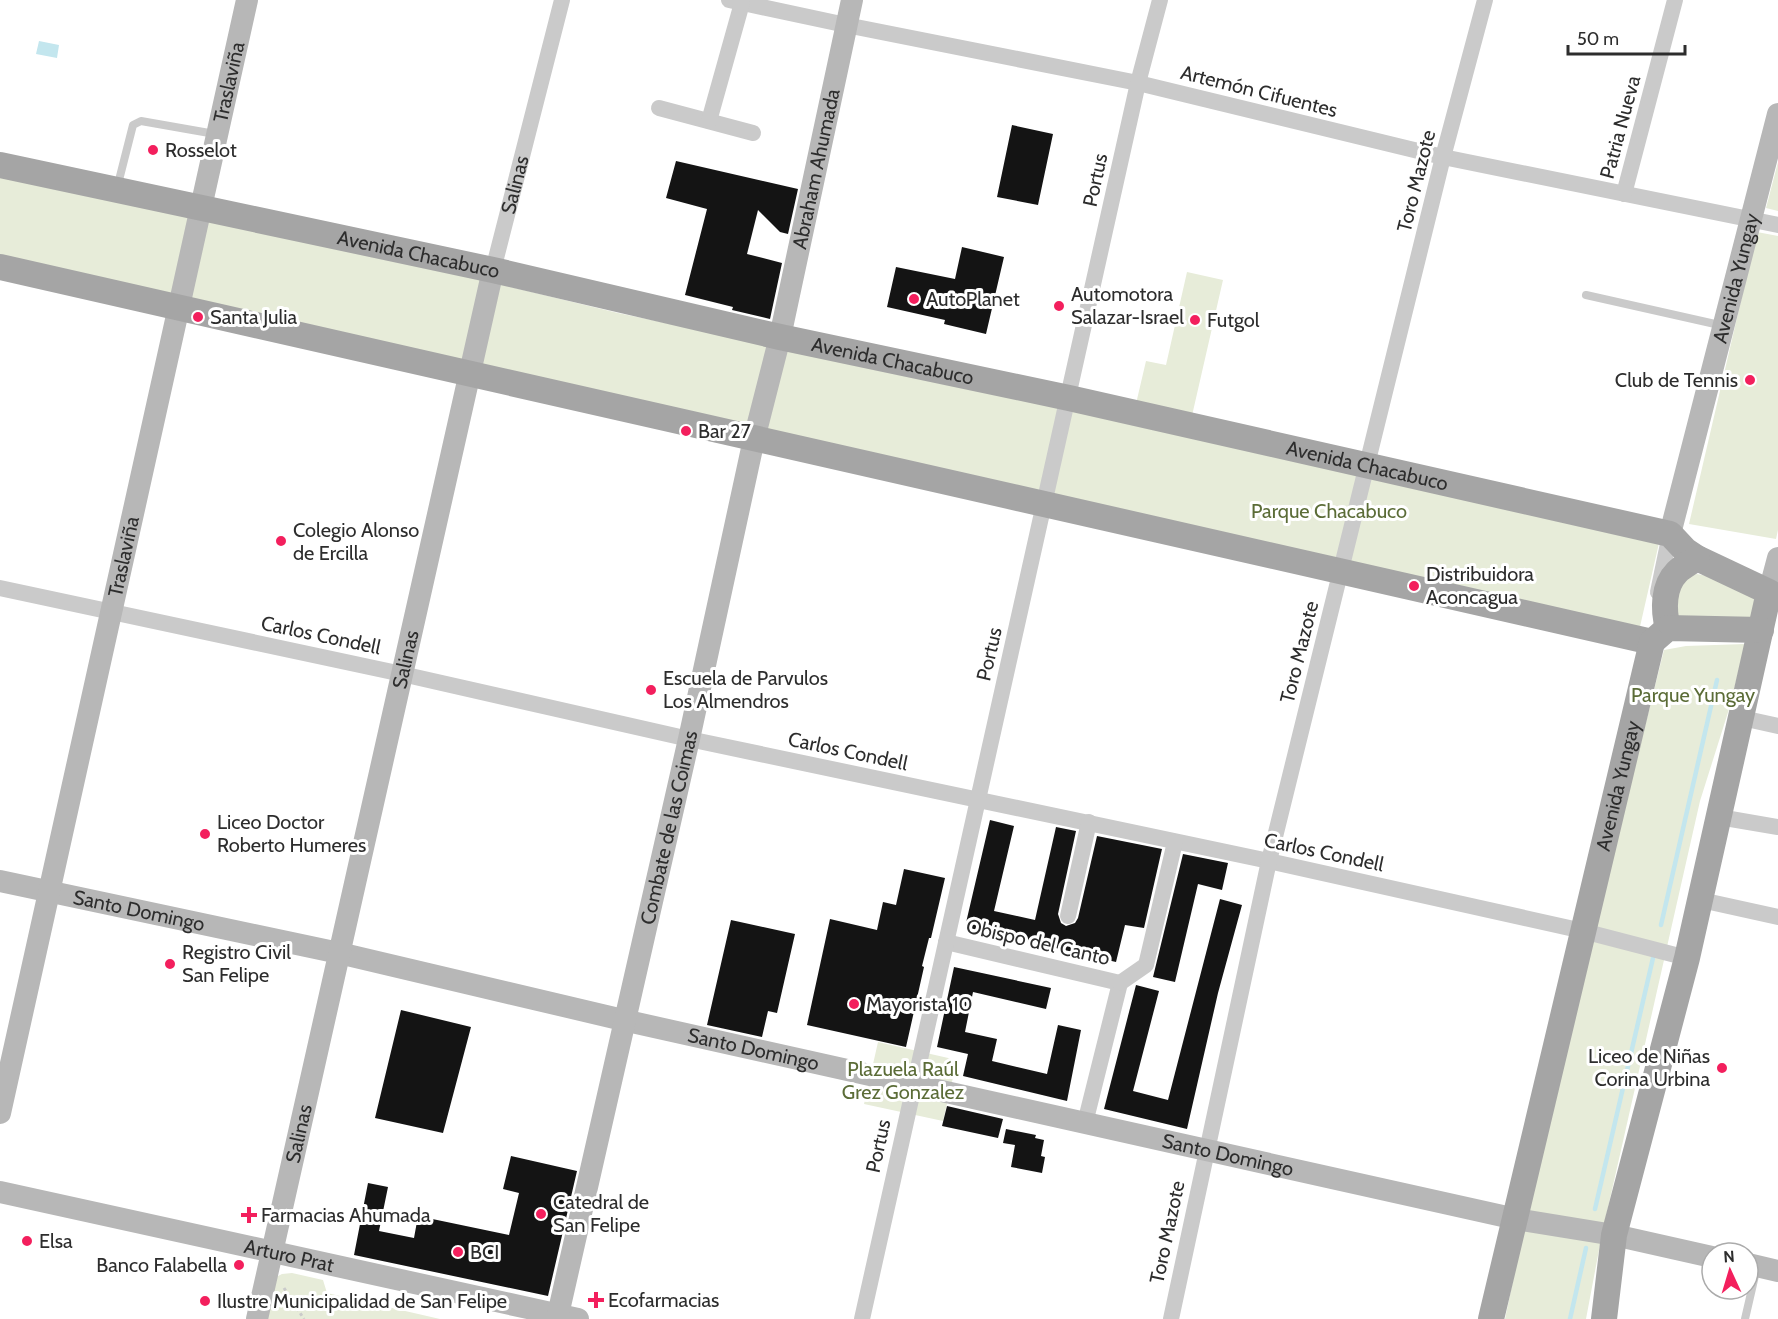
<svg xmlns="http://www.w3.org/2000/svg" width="1778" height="1319" font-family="Cabin,sans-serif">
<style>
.green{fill:#e7ecd9}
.water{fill:#c3e6ee}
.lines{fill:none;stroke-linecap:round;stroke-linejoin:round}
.stream{stroke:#c3e6ee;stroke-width:4.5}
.building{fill:#141414}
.path{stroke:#cacaca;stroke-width:3;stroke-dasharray:3 3;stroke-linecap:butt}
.lane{stroke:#cacaca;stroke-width:8}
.street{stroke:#cacaca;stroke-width:16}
.secondary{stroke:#b7b7b7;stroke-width:22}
.primary{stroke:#a5a5a5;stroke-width:26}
.poi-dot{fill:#f31f5d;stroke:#fff;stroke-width:2}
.labels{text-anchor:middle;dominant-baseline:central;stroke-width:6;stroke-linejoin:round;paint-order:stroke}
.street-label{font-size:20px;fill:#2d2d2d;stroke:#fff}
.poi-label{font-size:20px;fill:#2d2d2d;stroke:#fff;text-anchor:start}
.park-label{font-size:20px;fill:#5b6c37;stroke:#fff}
</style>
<rect width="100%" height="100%" fill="#fff"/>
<path class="green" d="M 1778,162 L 1778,211 L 1766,208 Z
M 0,170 L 201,212 L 618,313 L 991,391 L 1659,543 L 1639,631 L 0,257 Z
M 1757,232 L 1778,236 L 1778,530 L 1776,539 L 1689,524 Z
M 1187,272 L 1223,280 L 1191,420 L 1135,408 L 1146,361 L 1166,365 Z
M 1697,574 L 1724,579 L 1756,600 L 1753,620 L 1679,625 L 1676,588 L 1683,577 Z
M 1745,644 L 1730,706 L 1700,801 L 1602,1234 L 1586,1319 L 1505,1319 L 1527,1213 L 1598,914 L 1664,650 L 1686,646 Z
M 878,1042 L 957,1060 L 943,1121 L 864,1104 Z
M 292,1273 L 323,1280 L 327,1293 L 440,1319 L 263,1319 L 276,1277 L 282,1274 Z"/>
<path class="water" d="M 39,41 L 59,45 L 57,58 L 36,54 Z"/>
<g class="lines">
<path class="stream" d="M 1661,925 L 1717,680
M 1595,1209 L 1653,958
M 1570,1319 L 1586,1248"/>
</g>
<path class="building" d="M 1012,125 L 1053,134 L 1038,205 L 997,197 Z
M 676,161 L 798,189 L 788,234 L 780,232 L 758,210 L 747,254 L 782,263 L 770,319 L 732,310 L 733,307 L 685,295 L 707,209 L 666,198 Z
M 962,247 L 1004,257 L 986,334 L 944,324 L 945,320 L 887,307 L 896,267 L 955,279 Z
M 990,820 L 1014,826 L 994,911 L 1035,920 L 1056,827 L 1076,831 L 1058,914 L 1061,923 L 1066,926 L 1075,923 L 1078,918 L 1097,836 L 1162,849 L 1144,928 L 1125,925 L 1116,962 L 965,927 Z
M 1183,854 L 1228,863 L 1222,890 L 1198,884 L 1175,982 L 1153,977 Z
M 904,869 L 945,878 L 931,938 L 929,938 L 922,966 L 924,967 L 906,1047 L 807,1025 L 830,919 L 877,930 L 883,902 L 896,905 Z
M 1220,899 L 1242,905 L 1218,993 L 1187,1129 L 1104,1109 L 1136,985 L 1159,991 L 1133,1091 L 1168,1100 Z
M 731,920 L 795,934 L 777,1013 L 768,1011 L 762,1037 L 707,1025 Z
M 954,967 L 1051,988 L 1046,1009 L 973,992 L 965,1032 L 997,1039 L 992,1061 L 1047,1074 L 1058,1025 L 1081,1030 L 1067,1101 L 963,1076 L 968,1054 L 937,1047 Z
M 401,1010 L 471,1027 L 443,1133 L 375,1118 Z
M 947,1106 L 1003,1119 L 998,1138 L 942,1126 Z
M 1006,1129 L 1036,1135 L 1035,1138 L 1044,1140 L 1041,1156 L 1045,1157 L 1042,1173 L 1011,1167 L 1015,1145 L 1003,1143 Z
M 511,1156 L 577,1171 L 548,1296 L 354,1255 L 368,1183 L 388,1187 L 379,1231 L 414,1238 L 418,1216 L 509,1235 L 519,1193 L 503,1189 Z"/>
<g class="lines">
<path class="path" d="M 284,1288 L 304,1319"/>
<path class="lane" d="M 117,188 L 133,125 L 141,121 L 215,134
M 1586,295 L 1724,326
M 1745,1319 L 1757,1267"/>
<g class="street">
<path d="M 729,0 L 846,25 L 1138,83 L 1443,157 L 1778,225"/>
<path d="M 659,108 L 753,133"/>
<path d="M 709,121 L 742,3"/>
<path d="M 1624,194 L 1675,0"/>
<path id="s1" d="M 493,270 L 562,0"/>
<path d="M 0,588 L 402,674 L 689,739 L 1269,861 L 1583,931 L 1687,958"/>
<path d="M 1658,592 L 1670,534"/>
<path d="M 1742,718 L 1778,726"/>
<path d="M 1719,817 L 1778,827"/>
<path d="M 1701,900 L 1778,917"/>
<path d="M 1068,916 L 1089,822"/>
<path d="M 946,942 L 1120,983 L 1085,1123"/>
<path d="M 1120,983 L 1146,965 L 1175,842"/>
<path d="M 862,1319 L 1138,83 L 1160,0"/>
<path d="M 1171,1319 L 1269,861 L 1443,157 L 1485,0"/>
</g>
<g class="secondary">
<path id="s2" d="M 1670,534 L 1778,114"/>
<path d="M 1778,558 L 1769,592 L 1778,594"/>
<path id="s3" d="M 0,881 L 339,953 L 623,1020 L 1516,1219 L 1614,1235 L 1712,1257"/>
<path id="s4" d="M 0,1113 L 247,0"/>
<path id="s5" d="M 0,1192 L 578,1319"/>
<path d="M 1748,1264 L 1778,1271"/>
<path id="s6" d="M 257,1319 L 493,270"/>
<path id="s7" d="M 557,1319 L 689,739 L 754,439 L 780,337 L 852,0"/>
</g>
<g class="primary">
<path id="s8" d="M 0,165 L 493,270 L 780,337 L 1069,398 L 1670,534 L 1685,550 L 1697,558 L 1769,592 L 1687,958 L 1614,1235 L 1604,1319"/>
<path d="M 0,267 L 1652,642"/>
<path d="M 1668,628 C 1663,610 1663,586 1677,572 C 1682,567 1690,563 1697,558"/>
<path d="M 1652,642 L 1668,628 L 1761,630"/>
<path id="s9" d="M 1491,1319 L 1652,642"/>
</g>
</g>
<g class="poi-dot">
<circle cx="153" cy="150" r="6"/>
<circle cx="914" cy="299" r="6"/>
<circle cx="1059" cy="306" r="6"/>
<circle cx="198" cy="317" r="6"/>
<circle cx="1195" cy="320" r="6"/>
<circle cx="1750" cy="380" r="6"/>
<circle cx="686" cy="431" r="6"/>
<circle cx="281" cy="541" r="6"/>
<circle cx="1414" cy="586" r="6"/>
<circle cx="651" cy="690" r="6"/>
<circle cx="205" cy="834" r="6"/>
<circle cx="170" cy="964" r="6"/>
<circle cx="854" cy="1004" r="6"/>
<circle cx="1722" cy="1068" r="6"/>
<circle cx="541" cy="1214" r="6"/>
<path d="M246 1206h6v6h6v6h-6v6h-6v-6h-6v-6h6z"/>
<circle cx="27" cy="1241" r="6"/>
<circle cx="458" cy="1252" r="6"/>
<circle cx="239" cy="1265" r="6"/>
<path d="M593 1291h6v6h6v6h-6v6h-6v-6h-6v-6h6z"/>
<circle cx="205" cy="1301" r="6"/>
</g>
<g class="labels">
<g class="street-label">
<text stroke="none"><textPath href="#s4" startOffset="1056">Traslaviña</textPath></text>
<text transform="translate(1259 91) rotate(14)">Artemón Cifuentes</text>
<text transform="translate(1620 127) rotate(-75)">Patria Nueva</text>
<text stroke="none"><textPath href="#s7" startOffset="1179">Abraham Ahumada</textPath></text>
<text transform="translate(1095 180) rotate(-78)">Portus</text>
<text transform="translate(1416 181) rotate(-76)">Toro Mazote</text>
<text stroke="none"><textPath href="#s1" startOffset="88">Salinas</textPath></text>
<text stroke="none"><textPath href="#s8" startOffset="428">Avenida Chacabuco</textPath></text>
<text stroke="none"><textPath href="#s2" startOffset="264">Avenida Yungay</textPath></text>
<text stroke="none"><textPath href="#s8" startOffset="914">Avenida Chacabuco</textPath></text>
<text stroke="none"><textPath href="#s8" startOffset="1400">Avenida Chacabuco</textPath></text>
<text stroke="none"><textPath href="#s4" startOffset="570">Traslaviña</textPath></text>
<text transform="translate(321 635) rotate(12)">Carlos Condell</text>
<text transform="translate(1299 652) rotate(-76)">Toro Mazote</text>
<text transform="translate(989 654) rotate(-77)">Portus</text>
<text stroke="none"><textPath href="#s6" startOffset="676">Salinas</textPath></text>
<text transform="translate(848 751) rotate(12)">Carlos Condell</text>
<text stroke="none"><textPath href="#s9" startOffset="548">Avenida Yungay</textPath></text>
<text stroke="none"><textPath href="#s7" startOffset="504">Combate de las Coimas</textPath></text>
<text transform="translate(1324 852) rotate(12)">Carlos Condell</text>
<text stroke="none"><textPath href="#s3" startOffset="142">Santo Domingo</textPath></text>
<text transform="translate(1038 942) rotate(13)">Obispo del Canto</text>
<text stroke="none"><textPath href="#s3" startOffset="772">Santo Domingo</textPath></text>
<text stroke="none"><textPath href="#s6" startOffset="190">Salinas</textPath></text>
<text transform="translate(878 1146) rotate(-78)">Portus</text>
<text stroke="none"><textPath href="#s3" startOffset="1258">Santo Domingo</textPath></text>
<text transform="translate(1167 1232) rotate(-78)">Toro Mazote</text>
<text stroke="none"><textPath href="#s5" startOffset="296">Arturo Prat</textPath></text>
</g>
<g class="poi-label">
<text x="165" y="150">Rosselot</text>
<text x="1071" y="294">Automotora<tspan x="1071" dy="23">Salazar-Israel</tspan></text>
<text x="926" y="299">AutoPlanet</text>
<text x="210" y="317">Santa Julia</text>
<text x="1207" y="320">Futgol</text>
<text x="1738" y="380" text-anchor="end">Club de Tennis</text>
<text x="698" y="431">Bar 27</text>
<text x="293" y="530">Colegio Alonso<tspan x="293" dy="23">de Ercilla</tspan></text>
<text x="1426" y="574">Distribuidora<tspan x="1426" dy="23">Aconcagua</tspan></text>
<text x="663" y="678">Escuela de Parvulos<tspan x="663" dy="23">Los Almendros</tspan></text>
<text x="217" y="822">Liceo Doctor<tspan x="217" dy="23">Roberto Humeres</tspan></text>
<text x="182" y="952">Registro Civil<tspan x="182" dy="23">San Felipe</tspan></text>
<text x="866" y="1004">Mayorista 10</text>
<text x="1710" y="1056" text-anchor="end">Liceo de Niñas<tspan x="1710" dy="23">Corina Urbina</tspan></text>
<text x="553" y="1202">Catedral de<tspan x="553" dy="23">San Felipe</tspan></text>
<text x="261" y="1215">Farmacias Ahumada</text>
<text x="39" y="1241">Elsa</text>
<text x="470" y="1252">BCI</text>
<text x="227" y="1265" text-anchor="end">Banco Falabella</text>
<text x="608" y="1300">Ecofarmacias</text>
<text x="217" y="1301">Ilustre Municipalidad de San Felipe</text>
</g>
<g class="park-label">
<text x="1329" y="511">Parque Chacabuco</text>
<text x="1693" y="695">Parque Yungay</text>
<text x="903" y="1069">Plazuela Raúl<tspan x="903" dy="23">Grez Gonzalez</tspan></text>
</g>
</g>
<g transform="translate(1730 1271) rotate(356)"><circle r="28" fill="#ffffff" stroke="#ababab" stroke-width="1.5"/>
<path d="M0-4.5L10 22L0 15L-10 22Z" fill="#f31f5d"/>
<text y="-9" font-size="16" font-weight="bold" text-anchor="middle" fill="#2d2d2d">N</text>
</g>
<path d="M1568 45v9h117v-9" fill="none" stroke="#2d2d2d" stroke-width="3"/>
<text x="1577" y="45" font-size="18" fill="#2d2d2d" stroke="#ffffff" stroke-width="4.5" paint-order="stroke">50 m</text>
</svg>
